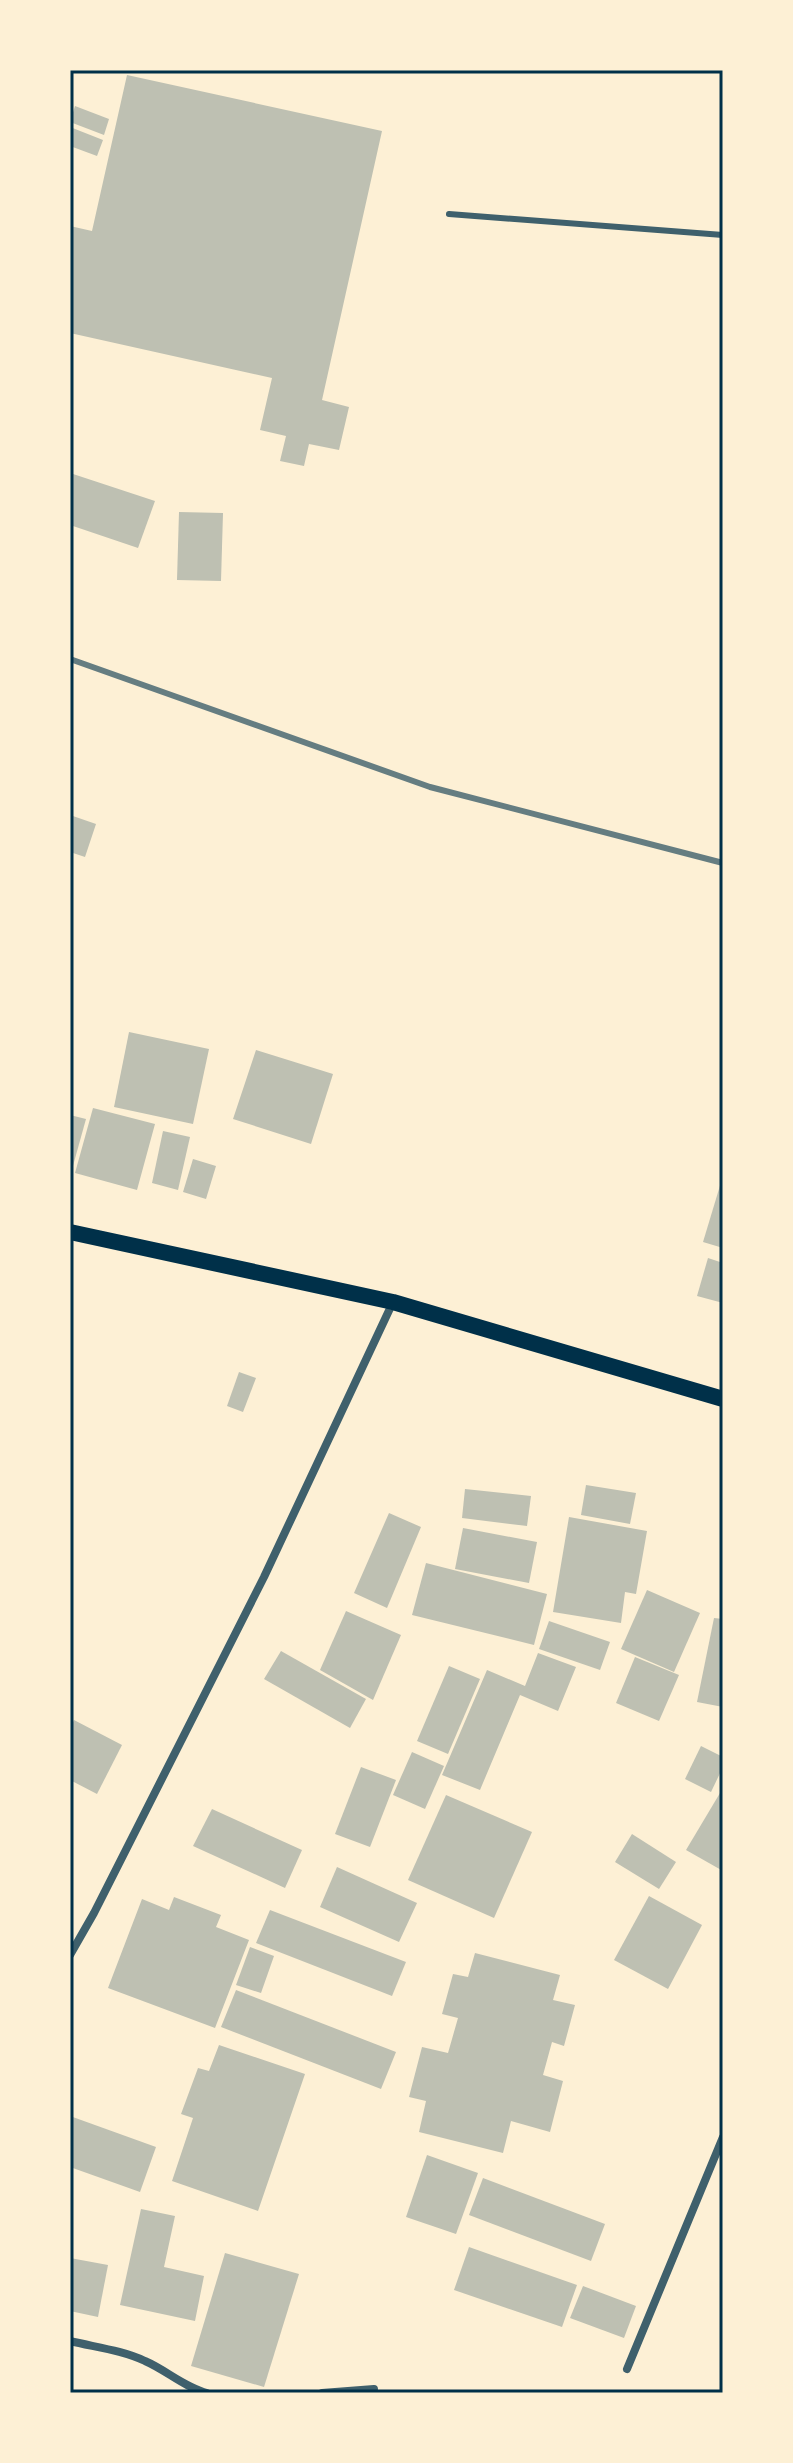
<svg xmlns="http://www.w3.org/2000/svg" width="793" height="2463" font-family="'Space Grotesk',sans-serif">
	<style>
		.building { fill: #bec0b2 }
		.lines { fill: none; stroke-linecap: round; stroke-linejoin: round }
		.service { stroke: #3f606c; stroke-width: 6 }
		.minor { stroke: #3f606c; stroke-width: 8 }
		.secondary { stroke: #003049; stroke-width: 16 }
		.rail { stroke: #657d81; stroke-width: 6 }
		.neatline { fill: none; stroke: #003049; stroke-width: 3 }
	</style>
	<rect width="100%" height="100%" fill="#fdf0d5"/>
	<g class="building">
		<polygon points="127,75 382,131 322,400 349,407 339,450 309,444 304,466 280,461 286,436 260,430 272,378 70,333 70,226 92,231"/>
		<polygon points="75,106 109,119 104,135 70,122"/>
		<polygon points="70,127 103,140 97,156 70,146"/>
		<polygon points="70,473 155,501 138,548 70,525"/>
		<polygon points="179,512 223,513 221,581 177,580"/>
		<polygon points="70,815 96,824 85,857 70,852"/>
		<polygon points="129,1032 209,1049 193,1124 114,1107"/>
		<polygon points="256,1050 333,1074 311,1144 233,1119"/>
		<polygon points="93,1108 155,1124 137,1190 75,1173"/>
		<polygon points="70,1115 86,1119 71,1173 70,1172"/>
		<polygon points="163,1131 190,1137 178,1190 152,1183"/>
		<polygon points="193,1159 216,1166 206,1199 183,1192"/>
		<polygon points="722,1179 723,1179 723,1248 703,1242"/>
		<polygon points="708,1258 723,1263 723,1303 697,1296"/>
		<polygon points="239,1372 256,1378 243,1412 227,1406"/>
		<polygon points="586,1485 636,1493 630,1524 581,1515"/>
		<polygon points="465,1489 531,1496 527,1526 462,1518"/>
		<polygon points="389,1513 421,1527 387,1608 354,1593"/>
		<polygon points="569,1517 647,1531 636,1594 625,1592 621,1623 553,1612"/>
		<polygon points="463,1528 537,1542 529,1583 455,1569"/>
		<polygon points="426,1563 547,1594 534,1645 412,1615"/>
		<polygon points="647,1590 700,1613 674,1672 621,1649"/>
		<polygon points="346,1611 401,1635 373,1700 320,1670"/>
		<polygon points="714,1618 723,1619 723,1707 697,1702"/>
		<polygon points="549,1621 610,1642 600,1670 539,1649"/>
		<polygon points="281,1651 366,1699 350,1728 264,1679"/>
		<polygon points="538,1653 576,1667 558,1711 520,1695 480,1790 442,1775 487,1670 525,1686"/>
		<polygon points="635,1657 679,1675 659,1721 616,1703"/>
		<polygon points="449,1666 480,1679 448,1754 417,1741"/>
		<polygon points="74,1720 122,1745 97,1794 70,1780 70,1729"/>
		<polygon points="701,1746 723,1757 723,1767 711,1792 685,1779"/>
		<polygon points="412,1752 444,1766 425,1809 393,1795"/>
		<polygon points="361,1767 396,1780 370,1847 335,1834"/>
		<polygon points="723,1788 723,1871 686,1850"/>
		<polygon points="446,1795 532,1832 494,1918 408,1880"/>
		<polygon points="212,1809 302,1850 285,1888 193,1846"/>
		<polygon points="632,1834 676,1862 659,1889 615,1862"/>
		<polygon points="337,1867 417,1903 399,1942 320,1907"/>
		<polygon points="649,1896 702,1925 668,1989 614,1960"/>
		<polygon points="174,1897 221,1915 216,1927 249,1940 215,2028 108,1988 142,1899 169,1910"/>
		<polygon points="270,1910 406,1962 392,1996 256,1943"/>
		<polygon points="250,1947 274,1956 261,1993 236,1985"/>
		<polygon points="475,1953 560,1975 553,2000 575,2005 564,2046 552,2042 543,2075 563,2081 550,2132 511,2121 503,2153 419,2132 426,2101 409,2097 422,2047 448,2053 458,2018 442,2014 453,1974 468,1977"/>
		<polygon points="236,1990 396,2052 381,2089 221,2027"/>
		<polygon points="219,2045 305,2074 258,2211 172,2181 193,2118 181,2114 198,2068 209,2071"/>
		<polygon points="70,2116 156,2147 140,2192 70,2167"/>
		<polygon points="427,2155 478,2173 456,2234 406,2217"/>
		<polygon points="483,2178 605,2224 591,2261 469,2215"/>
		<polygon points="141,2209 175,2216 164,2267 204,2276 195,2321 120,2305"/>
		<polygon points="469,2247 577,2285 562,2327 454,2290"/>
		<polygon points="225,2253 299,2274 264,2387 191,2366"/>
		<polygon points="70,2258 108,2265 98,2317 70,2311"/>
		<polygon points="583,2286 636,2306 624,2338 570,2318"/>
	</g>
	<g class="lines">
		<polyline class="service" points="449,214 723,235"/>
		<g class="minor">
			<polyline points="70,1955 94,1913 264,1577 393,1302"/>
			<path d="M70 2341C94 2347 122 2350 145 2361 166 2370 184 2387 207 2393"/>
			<polyline points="627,2369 723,2137"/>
			<polyline points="322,2393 374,2389"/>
		</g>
		<polyline class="secondary" points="70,1232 393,1302 723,1399"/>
		<polyline class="rail" points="70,659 430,787 723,863"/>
	</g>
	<rect width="793" height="2463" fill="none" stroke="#fdf0d5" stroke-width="144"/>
	<rect x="72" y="72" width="649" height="2319" class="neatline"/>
</svg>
